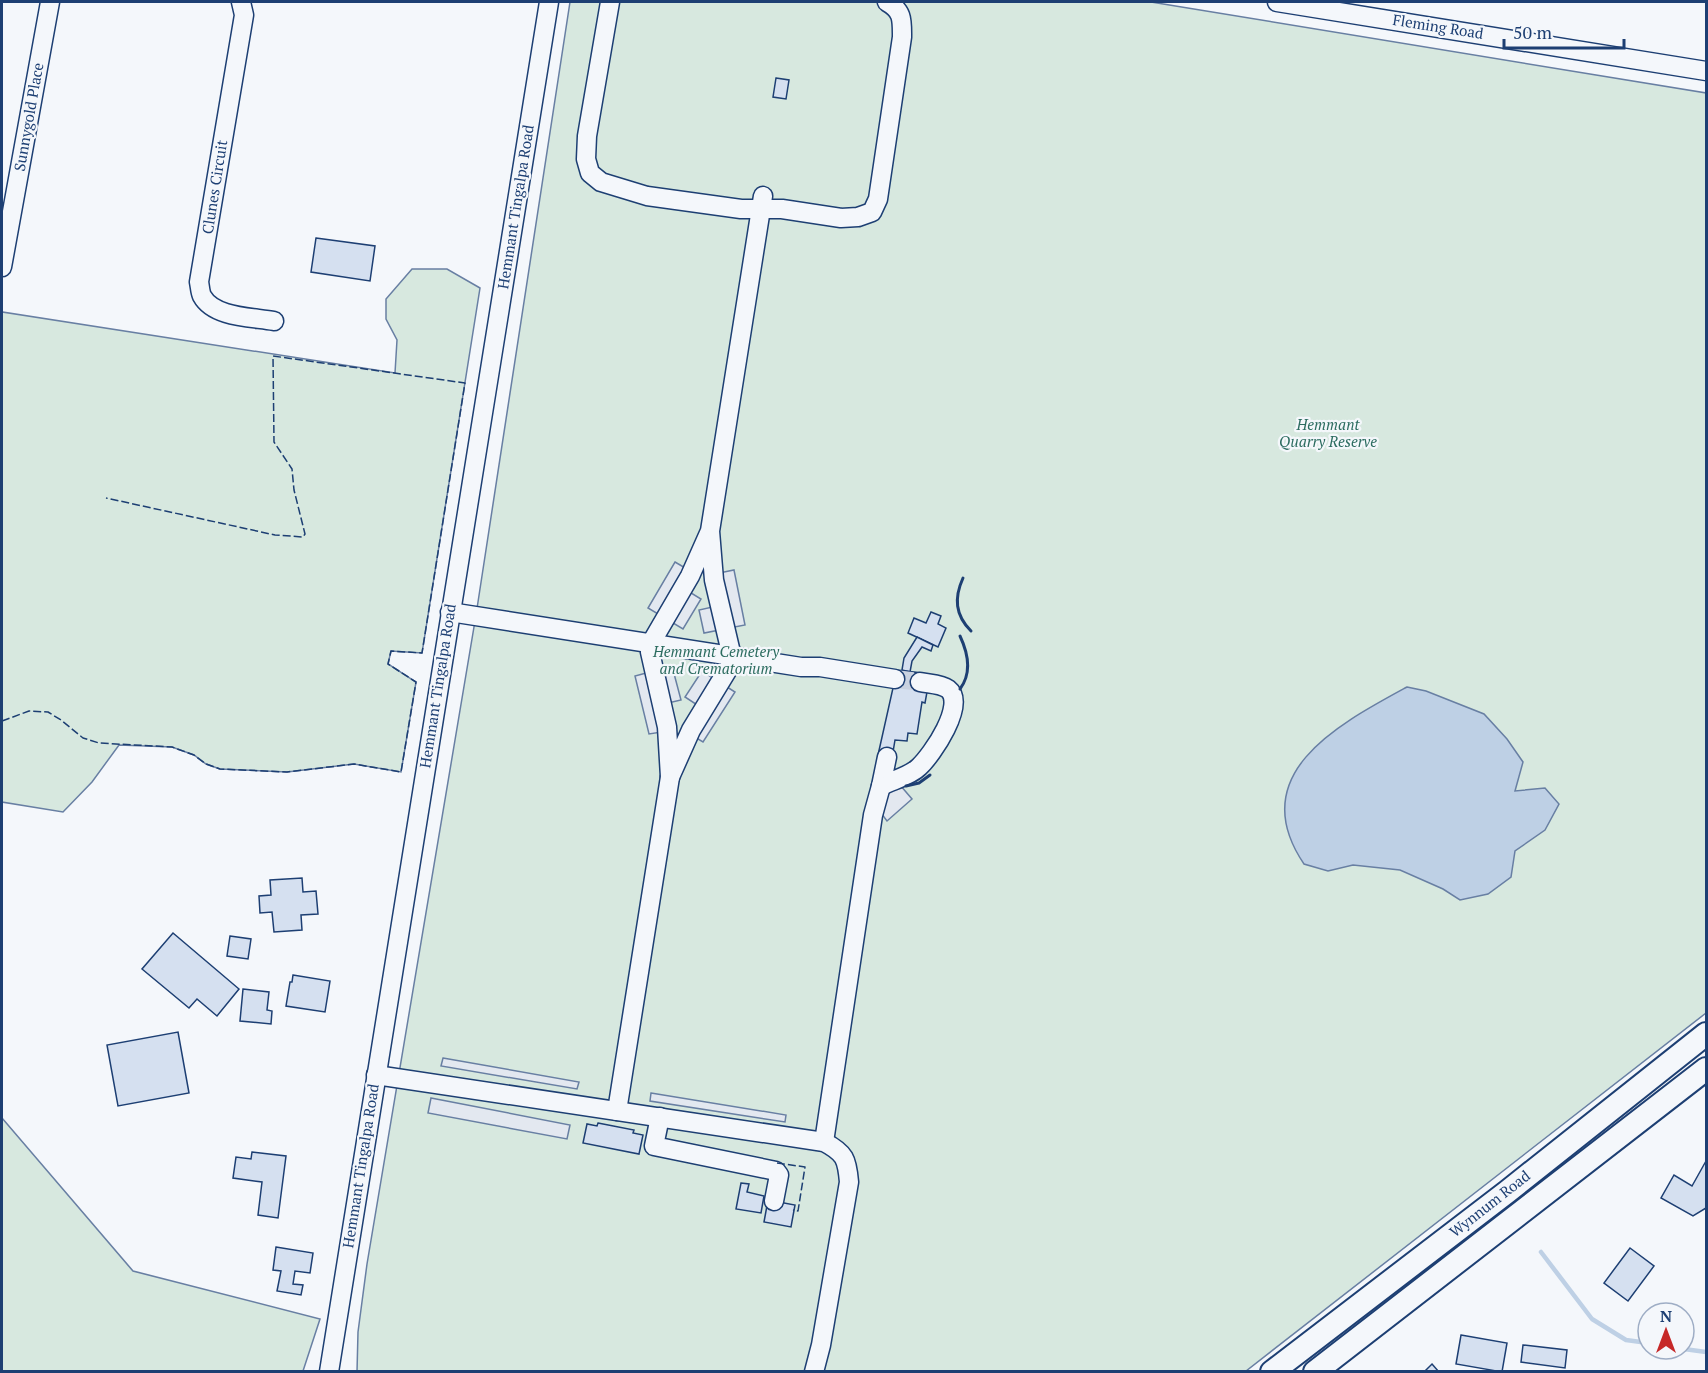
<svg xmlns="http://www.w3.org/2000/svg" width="1708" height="1373" font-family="'PT Serif',serif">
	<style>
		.green { fill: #d7e8df; stroke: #687fa3; stroke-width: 1.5 }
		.parking { fill: #e3e8f0; stroke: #687fa3; stroke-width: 1.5 }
		.water { fill: #bed0e5; stroke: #687fa3; stroke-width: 1.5 }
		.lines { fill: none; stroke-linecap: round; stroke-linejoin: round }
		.stream { stroke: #bed0e5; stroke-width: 4.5 }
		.building { fill: #d5e0f0; stroke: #1d3f73; stroke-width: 1.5 }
		.minor-tunnel { stroke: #c9d2e0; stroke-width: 18; stroke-dasharray: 18 9; stroke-linecap: butt }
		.minor-casing { stroke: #1d3f73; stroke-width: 21 }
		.major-casing { stroke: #1d3f73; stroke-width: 26 }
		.minor { stroke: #f4f7fb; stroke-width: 18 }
		.major { stroke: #f4f7fb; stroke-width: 22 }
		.fence { stroke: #1d3f73; stroke-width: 1.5; stroke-dasharray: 8 3; stroke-linecap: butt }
		.wall { stroke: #1d3f73; stroke-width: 3 }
		.labels { text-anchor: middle; stroke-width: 4.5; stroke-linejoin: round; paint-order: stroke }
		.street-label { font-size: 15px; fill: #1d3f73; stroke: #f4f7fb }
		.park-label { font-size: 15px; font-style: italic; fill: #2c6c60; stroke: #f4f7fb }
	</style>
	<rect width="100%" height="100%" fill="#f4f7fb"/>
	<g class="green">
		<polygon points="570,2 1151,2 1706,93 1706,1013 1246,1371 357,1372 358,1332 367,1264 476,615"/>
		<polygon points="412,269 447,269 480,288 422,653 391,651 388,664 416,682 401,772 354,764 287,772 220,769 206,764 194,755 172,747 119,745 92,782 63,812 2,802 2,312 395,373 397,340 386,319 386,299"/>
		<polygon points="2,1118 133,1271 320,1319 303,1371 2,1371"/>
	</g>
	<g class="parking">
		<polygon points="675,562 687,569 678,585 701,599 683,629 648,608"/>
		<polygon points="734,570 745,625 704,633 699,610 726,604 719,573"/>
		<polygon points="672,666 681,700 655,706 662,732 649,734 635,676"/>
		<polygon points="702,671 735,692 703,742 693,736 708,712 685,697"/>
		<polygon points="900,785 912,799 887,821 878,809 884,795"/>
		<polygon points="443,1058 579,1082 577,1089 441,1066"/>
		<polygon points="651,1093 786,1115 785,1122 650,1101"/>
		<polygon points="431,1098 570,1125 567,1139 428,1113"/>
	</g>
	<path class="water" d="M1407 687 1426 691 1484 714 1507 739 1523 762 1515 791 1545 788 1559 804 1545 830 1515 851 1511 877 1488 894 1460 900 1443 889 1400 870 1353 865 1328 871 1304 864C1243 774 1339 724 1407 687Z"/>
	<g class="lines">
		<g class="stream">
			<polyline points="1541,1252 1592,1319 1626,1340 1648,1343"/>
			<polyline points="1684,1349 1706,1352"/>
		</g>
	</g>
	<g class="building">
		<polygon points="776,78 789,80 786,99 773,97"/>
		<polygon points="316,238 375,246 370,281 311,272"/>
		<polygon points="931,612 941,616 938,624 946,628 938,647 908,633 914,618 926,623"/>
		<polygon points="917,637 933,645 931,651 922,647 912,661 910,672 902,670 904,658"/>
		<polygon points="897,670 922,673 927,692 925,703 922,702 917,734 908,733 907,741 895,740 892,758 878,755"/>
		<polygon points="302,878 303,892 316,891 318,914 301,915 302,930 274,932 272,912 260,913 259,896 271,895 270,880"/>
		<polygon points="173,933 239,989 217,1016 197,999 189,1008 142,969"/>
		<polygon points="230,936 251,939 248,959 227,956"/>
		<polygon points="293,975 330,981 325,1012 286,1006 290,982 292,982"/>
		<polygon points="243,989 269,992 267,1010 272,1011 271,1024 240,1021"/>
		<polygon points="178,1032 189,1093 118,1106 107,1045"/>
		<polygon points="598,1123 634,1130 633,1133 643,1135 639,1154 583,1143 587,1124 597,1126"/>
		<polygon points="252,1152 286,1156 278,1218 258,1215 262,1182 233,1178 236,1157 251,1159"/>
		<polygon points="1706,1161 1706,1208 1693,1216 1661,1198 1674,1175 1692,1186"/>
		<polygon points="741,1183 749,1184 747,1192 764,1196 761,1213 736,1209"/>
		<polygon points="768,1200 795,1205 791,1227 764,1222"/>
		<polygon points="276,1247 313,1253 310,1273 295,1271 293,1284 303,1285 301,1295 277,1291 281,1271 273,1270"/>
		<polygon points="1630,1248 1654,1266 1628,1301 1604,1283"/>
		<polygon points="1461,1335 1507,1343 1502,1372 1456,1364"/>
		<polygon points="1523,1345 1567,1350 1565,1368 1521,1362"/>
		<polygon points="1432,1364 1439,1372 1424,1372"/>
	</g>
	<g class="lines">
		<polyline class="minor-tunnel" points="895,679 920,682"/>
		<g class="minor-casing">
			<g id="minor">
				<path d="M241 2 244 15 199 282C200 286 200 292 202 296 214 318 253 317 274 321"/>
				<path d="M610 2 587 136 586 159 590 173 601 182 647 196 741 209H782L841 218 858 217 872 212 878 199 902 37C902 20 903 11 887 2"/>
				<polyline points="1277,2 1706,71"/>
				<polyline points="2,267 50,2"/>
				<polyline points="710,531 714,580 732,657 730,666 691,730 670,777 667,727 650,652 651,643 690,576 710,531 763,196"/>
				<polyline points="450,612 801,667 820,667 895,679"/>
				<path d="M887 757 881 786C893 780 910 776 919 767 932 755 967 704 948 689 941 684 929 684 920 682"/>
				<path d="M376 1075 824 1142C845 1153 847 1159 849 1182L821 1345 814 1372"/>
				<polyline points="617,1111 670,777"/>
				<polyline points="660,1117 654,1146 776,1171 779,1175 774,1201"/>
				<polyline points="824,1142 873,815 881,786"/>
				<polyline points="329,1372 549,2"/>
			</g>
		</g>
		<g class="major-casing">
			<g id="major">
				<polyline points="1272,1372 1507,1192 1706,1034"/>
				<polyline points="1315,1372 1706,1069"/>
			</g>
		</g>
		<use href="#minor" class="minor"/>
		<use href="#major" class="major"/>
		<g class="fence">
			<polyline points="2,721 29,711 48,712 61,720 83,738 99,743 172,747 194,755 206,764 220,769 287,772 354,764 401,772 416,682 388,664 391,651 422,653 465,383 273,356 274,442 292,469 294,490 305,534 303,537 275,535 106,498"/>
			<polyline points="777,1163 805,1167 798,1211 793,1210"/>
		</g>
		<g class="wall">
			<path d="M963 578C954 598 955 615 971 631"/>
			<path d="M960 689C972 673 968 653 960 636"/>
			<polyline points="906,786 919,783 930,775"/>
		</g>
	</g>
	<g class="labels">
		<g class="street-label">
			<text transform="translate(1438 27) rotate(9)" y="5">Fleming Road</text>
			<text transform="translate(29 117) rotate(-80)" y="5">Sunnygold Place</text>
			<text transform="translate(215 187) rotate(-81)" y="5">Clunes Circuit</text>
			<text transform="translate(516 207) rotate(-81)" y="5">Hemmant Tingalpa Road</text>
			<text transform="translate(438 686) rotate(-81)" y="5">Hemmant Tingalpa Road</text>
			<text transform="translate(361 1166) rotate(-81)" y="5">Hemmant Tingalpa Road</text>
			<text transform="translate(1490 1204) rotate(-38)" y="5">Wynnum Road</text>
		</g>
		<g class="park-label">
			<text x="1328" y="430">Hemmant<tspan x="1328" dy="17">Quarry Reserve</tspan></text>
			<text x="716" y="657">Hemmant Cemetery<tspan x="716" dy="17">and Crematorium</tspan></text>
		</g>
	</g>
	<rect width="1708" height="1373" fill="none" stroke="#1d3f73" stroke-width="6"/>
	<g transform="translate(1666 1331)"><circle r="28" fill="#f4f7fb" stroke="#9eadc5" stroke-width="1.5"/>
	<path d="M0-4.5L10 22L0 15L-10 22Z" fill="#c62828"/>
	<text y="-9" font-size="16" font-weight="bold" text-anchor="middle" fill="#1d3f73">N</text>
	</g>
	<path d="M1504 39v9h120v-9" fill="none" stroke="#1d3f73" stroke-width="3"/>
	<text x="1513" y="39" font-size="18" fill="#1d3f73" stroke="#f4f7fb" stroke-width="4.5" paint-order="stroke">50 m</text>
</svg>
